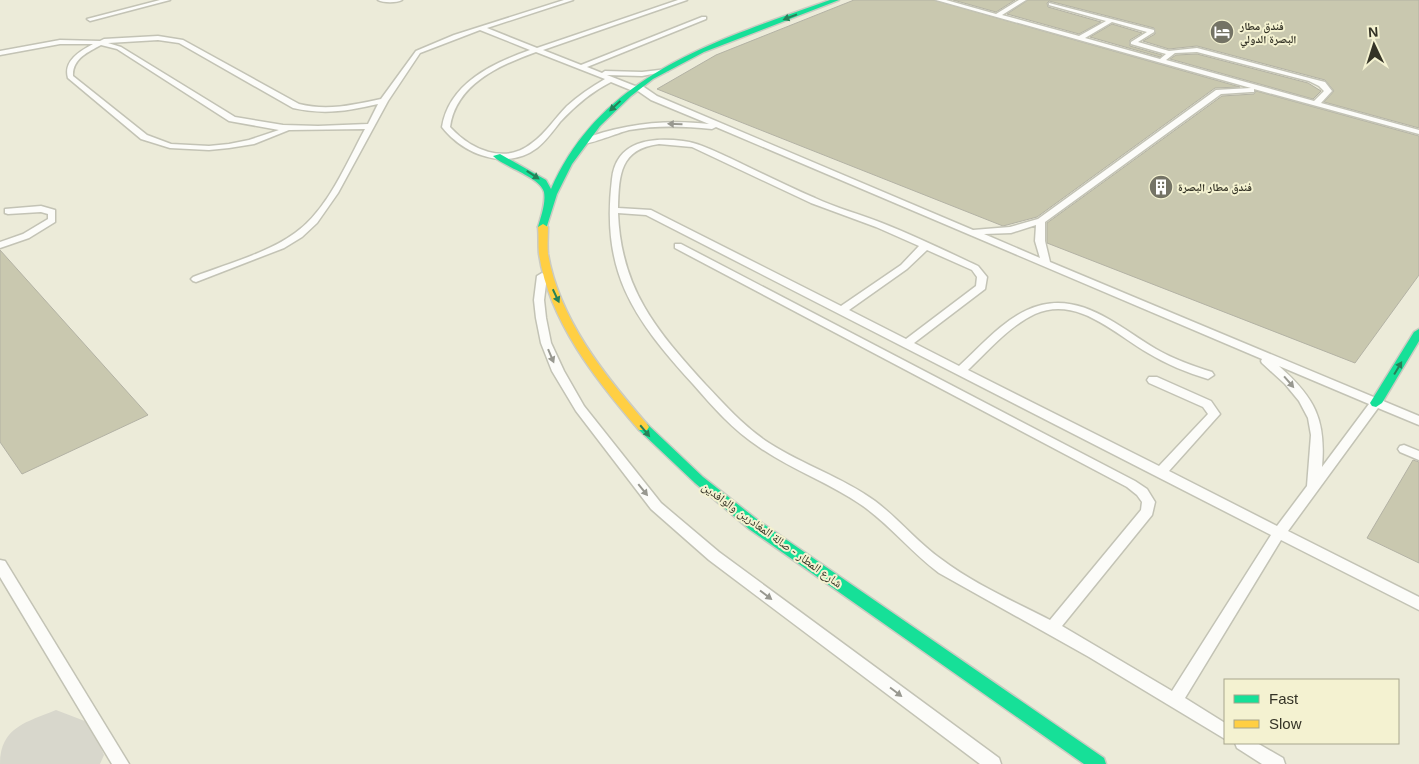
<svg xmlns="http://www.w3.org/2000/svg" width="1419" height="764" font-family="Helvetica,'Noto Naskh Arabic',sans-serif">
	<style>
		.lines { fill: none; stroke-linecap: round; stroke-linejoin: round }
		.taxiway { fill: #d8d7cc; fill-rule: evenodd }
		.building { fill: #c9c8af; stroke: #b3b2a4 }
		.lane-casing { stroke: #c3c3b5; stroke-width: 3 }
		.fast-casing { stroke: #cbcbc2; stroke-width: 3 }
		.slow-casing { stroke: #cbcbc2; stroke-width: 3 }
		.lane { fill: #fcfcf9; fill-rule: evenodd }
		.fast { fill: #16e098; fill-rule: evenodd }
		.slow { fill: #ffcf43; fill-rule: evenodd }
		.oneway { fill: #268159 }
		.oneway2 { fill: #989890 }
		.labels { text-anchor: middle; stroke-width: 4; stroke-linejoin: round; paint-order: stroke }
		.far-poi-label { font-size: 11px; font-weight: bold; fill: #343326; stroke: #f4f2d1; text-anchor: start }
		.street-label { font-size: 12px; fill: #343326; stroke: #f4f2d1 }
	</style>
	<rect width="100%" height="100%" fill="#ecebd9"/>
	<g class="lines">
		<path class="taxiway" d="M56 710 90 723 104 755 100 764H0C0 727 27 722 56 710Z"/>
	</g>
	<g class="building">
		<polygon points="854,0 934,0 1240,87 1215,88 1037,217 1003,226 657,89 716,55"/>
		<polygon points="953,0 1015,0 996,12"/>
		<polygon points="1028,0 1419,0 1419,128 1324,102 1334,91 1325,80 1197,46 1169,49 1143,41 1155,34 1154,28 1049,1 1047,3 1048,7 1101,22 1079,34 1007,14"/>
		<polygon points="1112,24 1142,33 1130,40 1130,46 1162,55 1160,57 1090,37"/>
		<polygon points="1197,54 1308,83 1321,91 1313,99 1170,59 1176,55"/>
		<polygon points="1256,91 1419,136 1419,275 1355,363 1047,243 1047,223 1222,96 1254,94"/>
		<polygon points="0,250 148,415 22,474 0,442"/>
		<polygon points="1413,460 1419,462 1419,563 1367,538"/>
	</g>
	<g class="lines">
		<g class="lane-casing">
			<g id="lane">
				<polygon points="160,0 170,0 90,21 87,19"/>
				<path d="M378 0H402C397 3 383 3 378 0Z"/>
				<path d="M564 0H573L487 28 537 48 678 0H687L543 50 581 65 702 17H706V19L587 67 602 73 605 71 642 72 668 69V71L642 76 607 75 635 86 641 85 657 96 973 230 1010 227 1038 219 1216 90 1251 88 936 0H946L996 14 1019 0H1026L1002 15 1079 36 1106 21 1049 5V3L1154 30V32L1138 42 1169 51 1197 48 1313 79 1325 82 1332 91 1321 103 1419 130V134L1254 89V92H1251L1221 94 1045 222V241L1050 262 1419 416V425L1378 408 1288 531 1419 597V610L1281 540 1185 698 1225 723V739L1089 657 939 573C912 553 891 526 863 506 830 483 792 470 759 447 733 430 713 407 693 384 632 317 601 272 612 179 616 141 651 137 683 141 700 143 716 152 732 159 759 172 787 186 815 198 836 208 860 214 882 223 915 236 946 251 978 266L987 277 985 289 914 343 959 366C980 347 1001 322 1027 310 1076 287 1116 325 1156 349 1173 359 1193 366 1212 372L1214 375 1208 379C1188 373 1166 364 1148 353 1115 334 1077 295 1035 314 1009 326 988 351 968 370L1159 466 1208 414 1203 407 1149 383 1147 380 1149 377H1157L1211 401 1220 414 1169 471 1277 526 1307 486 1311 435 1308 418 1299 401 1285 384 1262 363 1261 361 1262 359 716 127 712 129C684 126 657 125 629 130 617 133 590 145 580 144V140C622 124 664 119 709 124L651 100 638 91H633L611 82C591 92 575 106 560 122 553 131 546 141 537 148 506 171 464 155 442 127 449 83 493 63 530 50L480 30 420 53 388 101 338 193 317 223 302 237 284 248 196 282 193 281 191 279 193 277C224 265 268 253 295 233 327 211 347 162 365 129L289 130 254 144 229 148 209 150 170 148 141 139 68 78C63 61 80 51 93 44H60L0 55V51L60 40 100 41 104 39 158 36 183 40 299 104C327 111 354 105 381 99L416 51 454 35ZM1112 22 1147 32 1131 42V44L1166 54 1160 59 1085 38ZM158 40 179 43 293 108C324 115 348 111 378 104L368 124 318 126 283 125 235 117 121 47 108 43ZM101 45 117 49 229 121 279 130 249 140 229 144 209 146 171 144 147 135 73 76C72 59 88 52 101 45ZM536 52 605 79C591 87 578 96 567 106 555 118 546 133 532 143 505 165 471 150 450 127 456 84 500 65 536 52ZM1197 52 1309 81 1319 86 1324 91 1314 101 1166 60 1175 53ZM659 144 692 147 811 203 876 227 919 246 901 265 841 306 651 210 618 208C619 174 620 149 659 144ZM618 213 646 215 1271 535 1172 691 1062 626 1152 515 1155 502 1147 489 1135 481 681 244H675V248L1127 487 1137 495 1142 502 1141 510 1050 620C1013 601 974 584 941 559 917 542 899 519 875 501 842 477 803 465 769 443 744 427 725 405 705 384 656 330 621 289 618 213ZM1036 225 1035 241 1040 258 984 234 1011 233ZM927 250 972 270 977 277 976 286 906 339 849 310 907 269ZM1279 366 1369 404 1322 467C1326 419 1315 398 1279 366Z"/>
				<polygon points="41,206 55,210 55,222 29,238 0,248 0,242 23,234 48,219 48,214 41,212 8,214 5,213 5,209"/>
				<polygon points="542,273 547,276 544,300 546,318 551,343 564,371 584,406 661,503 719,552 999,758 1001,764 980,764 709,560 651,509 576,411 552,371 541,343 536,318 534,300 537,276"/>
				<polygon points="1404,445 1419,451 1419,460 1400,452 1398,449 1400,446"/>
				<polygon points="0,560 5,561 129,764 112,764 0,577"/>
				<polygon points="1235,743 1257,743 1283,758 1285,764 1262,764 1237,748"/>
			</g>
		</g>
		<g class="fast-casing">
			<g id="fast">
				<path d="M830 0H839L704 52 653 79 631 96 600 126 572 164 557 194 546 229H540L538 227C541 216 546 203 544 192 540 177 504 167 493 156L500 154 546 180 551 189C602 72 721 39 830 0Z"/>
				<polygon points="1419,329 1419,341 1382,403 1376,407 1372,406 1370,403 1414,332"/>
				<polygon points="643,423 647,424 703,477 759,521 1104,758 1106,764 1084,764 749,529 695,483 639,430 637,427 639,424"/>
			</g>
		</g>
		<g class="slow-casing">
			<path id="slow" d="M543 224 548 227C548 236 547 245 548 254 559 319 605 376 647 424L649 427 647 430H639C596 380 549 321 539 254 538 245 539 236 538 227Z"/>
		</g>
		<use href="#lane" class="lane"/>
		<use href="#fast" class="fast"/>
		<use href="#slow" class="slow"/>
	</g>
	<defs><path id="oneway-solid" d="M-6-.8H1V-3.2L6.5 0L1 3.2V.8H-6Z" transform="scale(1.25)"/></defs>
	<g class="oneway">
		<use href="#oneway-solid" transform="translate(790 17) rotate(159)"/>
		<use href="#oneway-solid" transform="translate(615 106) rotate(137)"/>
		<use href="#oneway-solid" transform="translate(533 175) rotate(33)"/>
		<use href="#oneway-solid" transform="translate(556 296) rotate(65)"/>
		<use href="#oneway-solid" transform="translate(1398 368) rotate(-59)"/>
		<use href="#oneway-solid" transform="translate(645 431) rotate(50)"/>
	</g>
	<g class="oneway2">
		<use href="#oneway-solid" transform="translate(675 124) rotate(-179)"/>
		<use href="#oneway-solid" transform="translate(551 356) rotate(67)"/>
		<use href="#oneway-solid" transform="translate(1289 382) rotate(49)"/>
		<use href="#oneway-solid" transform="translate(643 490) rotate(51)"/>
		<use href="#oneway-solid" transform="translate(766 595) rotate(37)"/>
		<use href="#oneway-solid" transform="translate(896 692) rotate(37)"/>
	</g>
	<defs>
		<g id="hotel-disc" transform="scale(1.25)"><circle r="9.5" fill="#747365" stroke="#f4f2d1"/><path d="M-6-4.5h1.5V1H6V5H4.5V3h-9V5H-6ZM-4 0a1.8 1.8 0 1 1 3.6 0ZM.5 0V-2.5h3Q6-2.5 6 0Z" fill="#fff"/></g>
		<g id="building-disc" transform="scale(1.25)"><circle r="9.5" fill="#747365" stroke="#f4f2d1"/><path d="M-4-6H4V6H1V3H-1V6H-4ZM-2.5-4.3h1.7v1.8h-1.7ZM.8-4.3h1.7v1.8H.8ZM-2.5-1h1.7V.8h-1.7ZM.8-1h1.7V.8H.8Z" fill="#fff"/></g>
	</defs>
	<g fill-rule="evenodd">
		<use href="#hotel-disc" x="1222" y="32"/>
		<use href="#building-disc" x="1161" y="187"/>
	</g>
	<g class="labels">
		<g class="far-poi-label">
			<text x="1240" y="30">فندق مطار<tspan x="1240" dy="13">البصرة الدولي</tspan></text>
			<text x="1178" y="191">فندق مطار البصرة</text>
		</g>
		<g class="street-label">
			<text transform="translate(772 535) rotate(36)" y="4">شارع المطار - صالة المغادرين والوافدين</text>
		</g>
	</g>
	<rect x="1224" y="679" width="175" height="65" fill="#f4f2d1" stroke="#a7a68d"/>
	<rect x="1234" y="695" width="25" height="8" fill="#16e098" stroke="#a7a68d"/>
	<text x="1269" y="704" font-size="15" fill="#343326">Fast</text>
	<rect x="1234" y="720" width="25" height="8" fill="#ffcf43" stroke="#a7a68d"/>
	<text x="1269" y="729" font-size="15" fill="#343326">Slow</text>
	<g transform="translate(1374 45) rotate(356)" stroke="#f4f2d1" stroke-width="4" paint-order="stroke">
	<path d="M0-4L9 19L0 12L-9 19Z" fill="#343326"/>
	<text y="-8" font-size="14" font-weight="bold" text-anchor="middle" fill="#343326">N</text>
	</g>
</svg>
